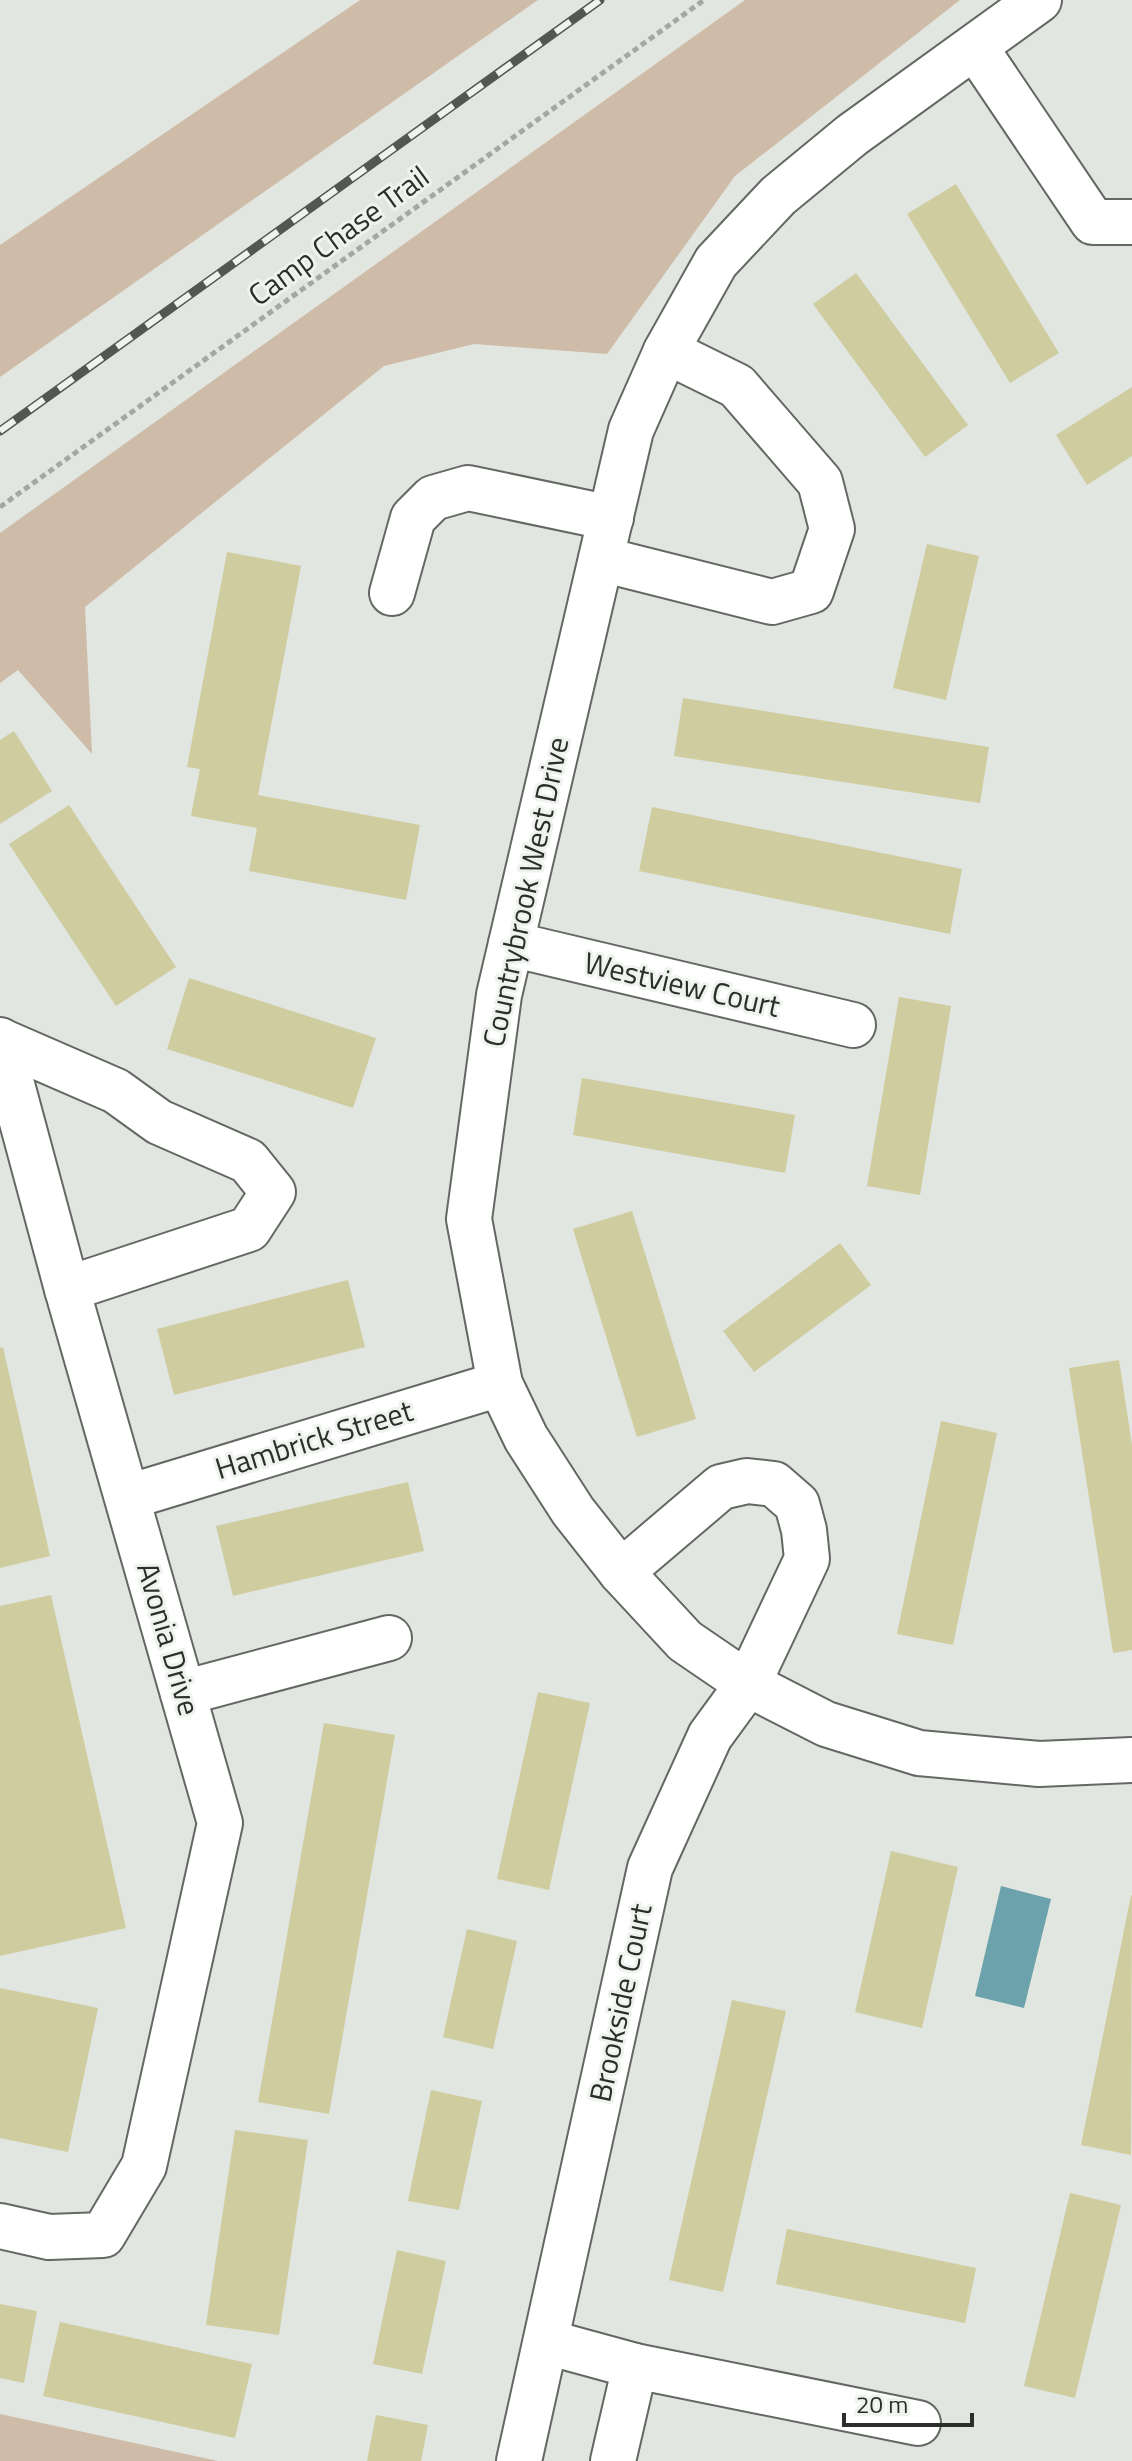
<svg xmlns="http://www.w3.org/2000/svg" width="1132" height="2461" font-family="'Titillium Web',sans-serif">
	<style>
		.green { fill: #cfbca8 }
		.water { fill: #6ca2ab }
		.building { fill: #cfcca0 }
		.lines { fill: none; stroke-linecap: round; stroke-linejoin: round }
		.minor-casing { stroke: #646863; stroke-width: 48 }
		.path { stroke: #a4a8a3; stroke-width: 5; stroke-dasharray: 6 4; stroke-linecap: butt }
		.minor { stroke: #fff; stroke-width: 44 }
		.rail-casing { stroke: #535653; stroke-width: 9 }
		.rail { stroke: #eef3ed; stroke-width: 6; stroke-dasharray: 18; stroke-linecap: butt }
		.labels { text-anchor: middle; stroke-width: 6; stroke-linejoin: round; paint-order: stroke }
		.street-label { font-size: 30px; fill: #2c2e2c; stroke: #eef3ed }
	</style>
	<rect width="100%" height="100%" fill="#e1e6e0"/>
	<g class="green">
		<polygon points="360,0 538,0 0,377 0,245"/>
		<polygon points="745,0 960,0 735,176 607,354 474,344 384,366 85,607 92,754 18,670 0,683 0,533"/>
		<polygon points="0,2414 218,2461 0,2461"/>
	</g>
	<polygon class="water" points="1001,1886 1051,1899 1024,2008 975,1996"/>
	<g class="building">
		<polygon points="956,184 1059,353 1010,383 907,214"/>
		<polygon points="856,273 968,425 925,457 813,304"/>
		<polygon points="1132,387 1132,456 1087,485 1056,435"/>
		<polygon points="927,544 979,556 946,700 893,688"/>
		<polygon points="227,552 301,566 258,795 420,825 406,900 249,871 257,828 191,816 200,769 187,767"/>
		<polygon points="683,698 989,747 980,803 674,756"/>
		<polygon points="14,731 52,791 0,824 0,740"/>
		<polygon points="69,805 176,967 116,1006 9,844"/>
		<polygon points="652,807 962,869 950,934 639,871"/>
		<polygon points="189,978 376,1038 353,1108 167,1049"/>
		<polygon points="899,997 951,1006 920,1195 867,1186"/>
		<polygon points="582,1078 795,1115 785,1173 573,1135"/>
		<polygon points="632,1211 696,1419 637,1437 573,1229"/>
		<polygon points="840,1243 871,1285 754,1372 723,1331"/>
		<polygon points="348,1280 365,1347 174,1395 157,1329"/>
		<polygon points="3,1347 50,1556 0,1568 0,1348"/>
		<polygon points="1119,1360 1132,1445 1132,1650 1113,1653 1069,1368"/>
		<polygon points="941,1421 997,1433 953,1645 897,1634"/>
		<polygon points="408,1482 424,1551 233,1596 216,1526"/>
		<polygon points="51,1595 126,1928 0,1956 0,1606"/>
		<polygon points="538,1692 590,1703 549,1890 497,1879"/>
		<polygon points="324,1723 395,1735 329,2114 258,2102"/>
		<polygon points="891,1851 958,1867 922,2028 855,2012"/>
		<polygon points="1131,1895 1132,1896 1131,2155 1081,2145"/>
		<polygon points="467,1929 517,1941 493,2049 443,2037"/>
		<polygon points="0,1988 98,2008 68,2152 0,2138"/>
		<polygon points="732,2000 786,2011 723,2292 669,2280"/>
		<polygon points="431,2090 482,2101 459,2210 408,2201"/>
		<polygon points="235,2130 308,2140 279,2335 206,2325"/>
		<polygon points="1070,2193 1121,2205 1075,2398 1024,2386"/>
		<polygon points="787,2229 976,2268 965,2323 776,2284"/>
		<polygon points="397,2250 446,2261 422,2374 373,2364"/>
		<polygon points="0,2304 37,2311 24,2383 0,2378"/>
		<polygon points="60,2322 252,2364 235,2438 43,2396"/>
		<polygon points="376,2415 428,2425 421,2461 367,2461"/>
	</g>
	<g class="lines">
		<g class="minor-casing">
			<g id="minor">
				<polyline points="1039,0 852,135 778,196 716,262 666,351 631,430 499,995 469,1219 500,1384 526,1438 573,1511 621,1572 685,1641 748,1684 826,1724 919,1753 1039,1764 1132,1760"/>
				<polyline points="975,47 1093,222 1132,222"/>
				<polyline points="601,559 772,602 811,591 832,529 820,482 737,386 666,351"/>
				<polyline points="392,593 413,518 433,498 468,488 611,518"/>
				<polyline points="511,944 853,1025"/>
				<polyline points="0,1040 67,1289 220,1823 144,2166 103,2235 49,2237 0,2226"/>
				<polyline points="1,1041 116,1091 159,1122 248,1161 273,1192 249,1229 67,1289"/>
				<polyline points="128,1497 500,1384"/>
				<polyline points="183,1693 389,1638"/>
				<polyline points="547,2342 635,2366 918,2423"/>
				<polyline points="519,2461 650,1868 710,1736 748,1684 807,1559 804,1530 797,1504 774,1484 747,1481 721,1487 621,1572"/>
				<polyline points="613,2461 635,2366"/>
			</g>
		</g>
		<polyline class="path" points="0,507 704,0"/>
		<use href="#minor" class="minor"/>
		<g class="rail-casing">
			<polyline id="rail" points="0,431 600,0"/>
		</g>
		<use href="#rail" class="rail"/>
	</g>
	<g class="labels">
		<g class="street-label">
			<text transform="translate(339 236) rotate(-36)" y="10">Camp Chase Trail</text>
			<text transform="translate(526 892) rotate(-78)" y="10">Countrybrook West Drive</text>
			<text transform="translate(682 985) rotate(13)" y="10">Westview Court</text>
			<text transform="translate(314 1440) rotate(-17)" y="10">Hambrick Street</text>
			<text transform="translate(168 1639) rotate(74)" y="10">Avonia Drive</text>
			<text transform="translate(621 2003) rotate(-78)" y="10">Brookside Court</text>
		</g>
	</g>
	<path d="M844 2413v12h128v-12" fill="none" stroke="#2c2e2c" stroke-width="4"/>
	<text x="856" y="2413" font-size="24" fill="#2c2e2c" stroke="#eef3ed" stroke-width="6" paint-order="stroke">20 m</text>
</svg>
